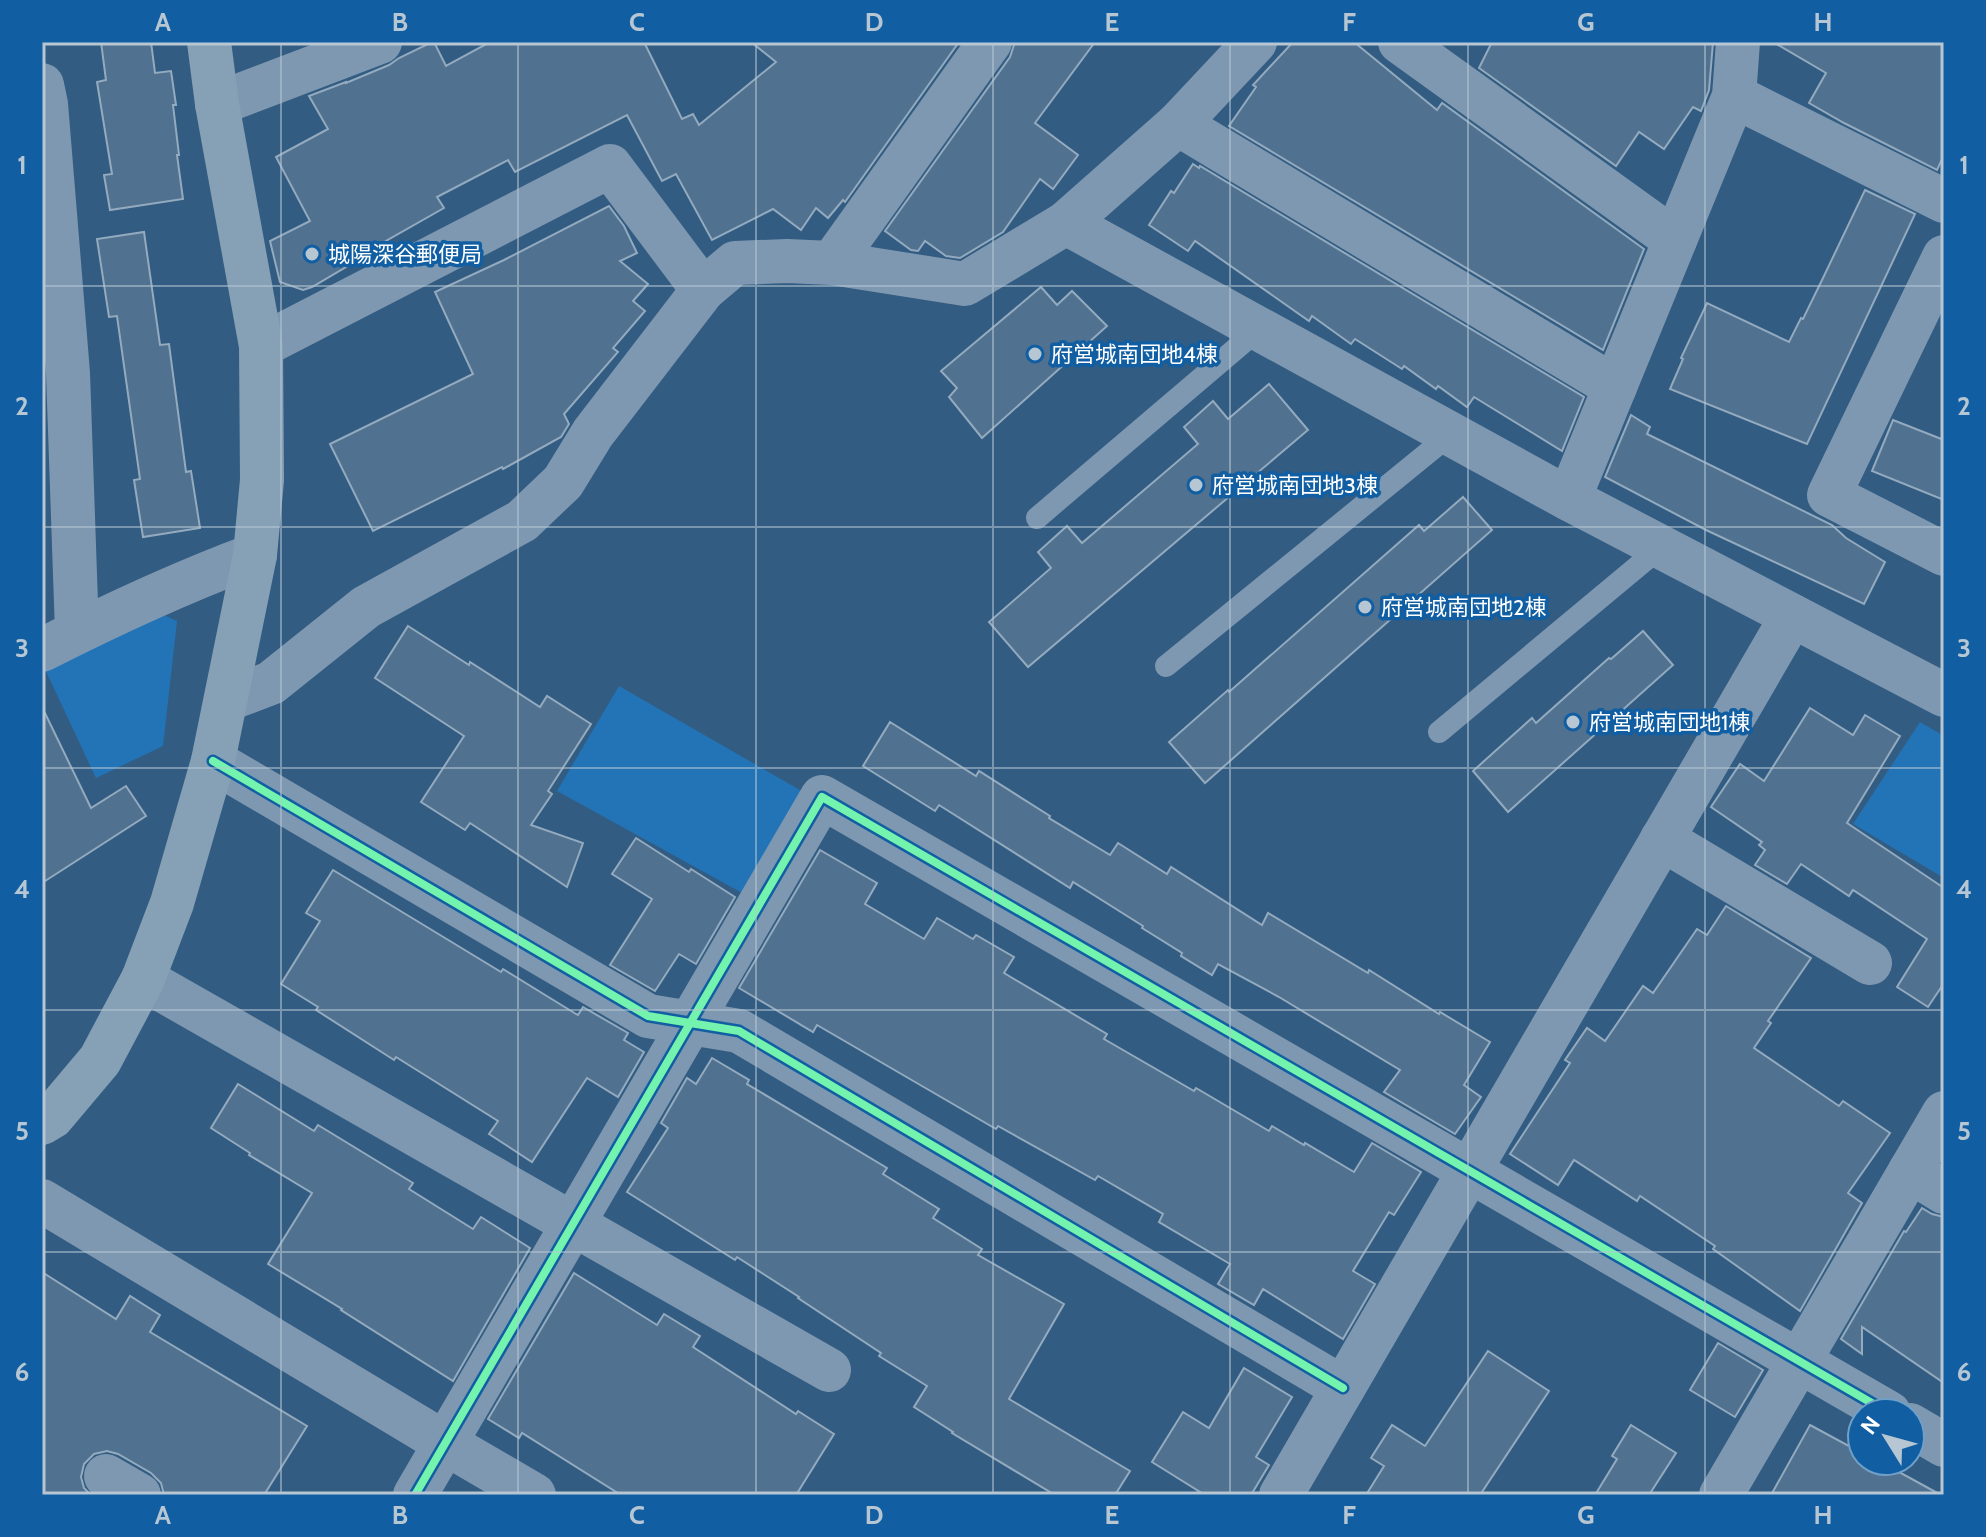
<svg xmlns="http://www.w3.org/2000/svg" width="1986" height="1537" font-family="Cabin,'Noto Sans JP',sans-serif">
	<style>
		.green { fill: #2374b7 }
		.building { fill: #50718f; stroke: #93aabf; stroke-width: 2 }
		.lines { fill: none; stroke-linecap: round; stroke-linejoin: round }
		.lane { stroke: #7e98b1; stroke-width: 22 }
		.street { stroke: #7e98b1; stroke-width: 44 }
		.secondary { stroke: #86a0b6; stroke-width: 44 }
		.cycleway-casing { stroke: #115fa2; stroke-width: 13 }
		.cycleway { stroke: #73f3ae; stroke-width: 8 }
		.grid { fill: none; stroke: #b7c6d3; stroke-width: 2; stroke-opacity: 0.55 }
		.poi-dot { fill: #b7c6d3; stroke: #115fa2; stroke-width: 3 }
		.labels { text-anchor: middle; stroke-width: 7; stroke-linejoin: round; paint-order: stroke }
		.poi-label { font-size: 22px; fill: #fff; stroke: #115fa2; text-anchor: start }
		.neatline { fill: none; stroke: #b7c6d3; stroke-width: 3 }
		.grid-label { font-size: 26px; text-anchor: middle; font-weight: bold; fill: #b7c6d3 }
	</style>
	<rect width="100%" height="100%" fill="#325c81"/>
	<g class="green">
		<polygon points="155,611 177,621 163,746 96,778 43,665"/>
		<polygon points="619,686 807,794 744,894 557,791"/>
		<polygon points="1920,722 1944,736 1944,878 1853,824"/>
	</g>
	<g class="building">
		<polygon points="101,42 151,42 155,73 171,71 176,105 173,105 179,155 177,155 183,199 110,210 104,175 112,174 97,82 106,80"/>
		<polygon points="432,42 434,42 446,66 490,42 644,42 682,119 693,114 699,125 776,62 751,42 959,42 845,202 843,200 828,218 816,208 801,230 773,209 712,240 676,174 662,181 627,115 515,172 508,160 437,197 444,208 386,241 387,243 312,287 303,290 280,282 270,241 310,221 276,157 328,129 309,96 346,82 346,83 389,65 399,58"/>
		<polygon points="1015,42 1095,42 1035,123 1078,155 1053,189 1040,179 1003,232 960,258 946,256 925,241 918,251 911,250 885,231 1010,57"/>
		<polygon points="1293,42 1354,42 1437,110 1442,103 1644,249 1603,350 1229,126 1256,87 1253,85"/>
		<polygon points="1492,42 1713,42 1709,90 1701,111 1693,107 1664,149 1639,132 1616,166 1479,68"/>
		<polygon points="1773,42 1944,42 1944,155 1937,170 1844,123 1809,103 1826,73"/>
		<polygon points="1193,164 1199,168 1200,166 1584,397 1562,451 1474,397 1467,407 1438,386 1436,389 1404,366 1402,369 1355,339 1351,344 1312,316 1309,321 1195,241 1188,251 1149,225 1171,191 1174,193"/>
		<polygon points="1865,190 1915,214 1807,444 1670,389 1683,359 1681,358 1707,303 1789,342 1801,318 1803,319 1823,278"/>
		<polygon points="609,206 624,226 637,253 620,261 648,284 633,301 645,311 613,348 618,352 564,414 569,424 561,437 503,469 502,467 373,531 330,444 473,374 435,292 504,260"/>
		<polygon points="144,232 160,345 169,344 186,472 191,471 200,528 143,537 134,480 140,479 117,316 109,317 97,239"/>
		<polygon points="1041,287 1057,305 1072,291 1107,326 982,438 949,397 957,388 941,371"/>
		<polygon points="1269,384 1308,430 1028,667 989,622 1051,568 1038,552 1067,526 1082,543 1198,444 1184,427 1213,401 1228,419"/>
		<polygon points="1631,415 1650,427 1647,434 1832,525 1846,538 1885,562 1864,604 1706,530 1605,477"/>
		<polygon points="1893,420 1944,440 1944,500 1872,471"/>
		<polygon points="1463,497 1492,530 1205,783 1169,742 1228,690 1229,692 1419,525 1424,531"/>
		<polygon points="408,626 469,665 470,662 540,707 547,696 591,724 548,791 552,794 531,825 583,843 567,887 470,823 465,830 421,802 464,736 375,678"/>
		<polygon points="1643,631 1673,665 1508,812 1473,771 1532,718 1536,723 1609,658 1611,659"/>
		<polygon points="42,707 91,808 126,786 146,816 42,883"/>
		<polygon points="1810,708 1853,735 1865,715 1900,736 1847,823 1944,888 1944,983 1928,1007 1897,987 1927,939 1853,890 1849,896 1801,864 1787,884 1755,865 1765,850 1759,845 1762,842 1711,807 1740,764 1764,781"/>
		<polygon points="890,722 976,776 979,771 1050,816 1049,818 1110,855 1118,843 1167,874 1171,867 1262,925 1268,913 1368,973 1369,970 1439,1014 1440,1012 1490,1042 1464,1085 1481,1097 1455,1134 1384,1092 1400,1070 1279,997 1218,964 1212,975 1181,956 1182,953 1142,928 1143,926 1073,882 1070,888 939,805 935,811 863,766"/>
		<polygon points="636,838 689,872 691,869 735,897 696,964 679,954 655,991 610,965 652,899 612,874"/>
		<polygon points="820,850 877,883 865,904 924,939 937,918 973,939 976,935 1014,957 1004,973 1107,1034 1104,1039 1194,1091 1196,1088 1269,1131 1272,1126 1304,1145 1305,1143 1354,1172 1372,1143 1421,1172 1394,1215 1389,1212 1353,1271 1375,1284 1343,1339 1263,1289 1254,1305 1218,1284 1230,1264 1159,1222 1163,1214 1098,1176 1095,1180 998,1126 996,1129 817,1025 813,1032 739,988"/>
		<polygon points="333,870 501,972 503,969 576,1014 578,1015 583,1007 628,1033 624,1040 644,1052 618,1097 587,1078 532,1162 489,1134 498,1121 396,1057 394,1060 316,1010 318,1007 281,984 320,921 306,913"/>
		<polygon points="1726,906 1811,958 1768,1021 1771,1023 1754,1048 1839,1106 1843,1101 1890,1133 1848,1193 1862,1203 1800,1311 1713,1249 1715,1246 1640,1196 1637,1201 1574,1160 1558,1185 1510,1154 1570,1063 1565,1060 1587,1028 1605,1041 1643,986 1653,993 1697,929 1707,935"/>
		<polygon points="712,1058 749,1080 747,1084 887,1168 883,1174 939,1209 933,1218 982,1249 978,1255 1064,1304 1009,1399 1130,1471 1115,1495 1055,1495 952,1433 953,1432 914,1407 927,1386 879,1356 881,1353 798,1298 799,1297 737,1257 735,1260 627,1192 668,1128 661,1123 687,1078 696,1084"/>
		<polygon points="238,1084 314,1131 318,1125 413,1183 409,1189 473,1229 481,1217 530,1248 453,1381 341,1310 342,1309 268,1264 312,1193 249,1155 250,1153 211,1128"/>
		<polygon points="1922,1208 1932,1214 1944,1217 1944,1383 1862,1327 1862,1354 1841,1339 1904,1231 1906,1232"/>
		<polygon points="42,1272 116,1319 130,1296 160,1315 150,1332 307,1426 264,1495 164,1495 161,1483 151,1473 118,1454 107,1451 94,1454 84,1464 81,1477 84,1488 91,1495 42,1495"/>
		<polygon points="574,1273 657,1325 664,1314 700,1336 693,1347 796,1414 798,1411 834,1434 796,1495 621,1495 522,1433 519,1438 488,1419"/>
		<polygon points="1718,1343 1763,1370 1735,1417 1690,1390"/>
		<polygon points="1488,1351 1549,1391 1480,1495 1366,1495 1384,1466 1371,1458 1392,1425 1425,1446"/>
		<polygon points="1244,1368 1292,1397 1256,1457 1269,1465 1251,1495 1205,1495 1152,1462 1183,1412 1209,1428"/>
		<polygon points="1631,1425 1676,1453 1649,1495 1595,1495 1617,1459 1612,1456"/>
		<polygon points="1810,1425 1862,1453 1862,1461 1879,1461 1941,1495 1771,1495"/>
	</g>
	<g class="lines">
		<g class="lane">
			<polyline points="1037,518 1259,329"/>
			<polyline points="1166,666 1451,434"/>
			<polyline points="1439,732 1661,547"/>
		</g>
		<g class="street">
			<polyline points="1400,42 1675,240"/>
			<polyline points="42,85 46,104 68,373 77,632"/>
			<polyline points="1734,96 1944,201"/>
			<polyline points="217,104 380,42"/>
			<polyline points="1178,124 1615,387"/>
			<polyline points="1066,223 1569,499 1944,695"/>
			<polyline points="1944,257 1829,495 1944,554"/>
			<polyline points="832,263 990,42"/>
			<polyline points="261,346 610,166 703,290"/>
			<polyline points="1569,499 1734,96 1738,42"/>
			<path d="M42 650C111 615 182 582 255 555"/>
			<polyline points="226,700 271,683 366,607 522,521 563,482 593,433 703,290 735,263 787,261 832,263 965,284 1066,223 1178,124 1255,42"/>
			<polyline points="213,761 648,1016 739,1031 1343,1388"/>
			<polyline points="1662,839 1870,963"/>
			<polyline points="143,979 829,1370"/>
			<polyline points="1910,1171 1944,1192"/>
			<polyline points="42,1201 445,1443 534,1495"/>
			<polyline points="1910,1425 1944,1445"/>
			<polyline points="106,1476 139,1495"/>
			<polyline points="415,1495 822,797 1889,1413"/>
			<polyline points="1281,1495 1792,616"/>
			<polyline points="1721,1495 1944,1113"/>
		</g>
		<polyline class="secondary" points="42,1123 52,1117 100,1060 143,979 172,903 213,761 255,555 262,480 261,346 217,104 209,42"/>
		<g class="cycleway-casing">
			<g id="cycleway">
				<polyline points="213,761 648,1016 739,1031 1343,1388"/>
				<polyline points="415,1495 822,797 1889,1413"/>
			</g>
		</g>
		<use href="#cycleway" class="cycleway"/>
	</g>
	<path class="grid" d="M281 42V1495M518 42V1495M756 42V1495M993 42V1495M1230 42V1495M1468 42V1495M1705 42V1495M42 286H1944M42 527H1944M42 768H1944M42 1010H1944M42 1252H1944"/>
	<g class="poi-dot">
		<circle cx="312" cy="254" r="8"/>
		<circle cx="1035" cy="354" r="8"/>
		<circle cx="1196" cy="485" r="8"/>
		<circle cx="1365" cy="607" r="8"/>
		<circle cx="1573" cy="722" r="8"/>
	</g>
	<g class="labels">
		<g class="poi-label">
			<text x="328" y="262">城陽深谷郵便局</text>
			<text x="1051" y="362">府営城南団地4棟</text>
			<text x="1212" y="493">府営城南団地3棟</text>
			<text x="1381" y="615">府営城南団地2棟</text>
			<text x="1589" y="730">府営城南団地1棟</text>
		</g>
	</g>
	<rect width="1986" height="1537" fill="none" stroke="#115fa2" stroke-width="88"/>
	<g transform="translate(1886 1437) rotate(307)"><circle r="38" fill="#115fa2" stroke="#709fc7" stroke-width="2"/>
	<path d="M0-6L14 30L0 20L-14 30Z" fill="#b7c6d3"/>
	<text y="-12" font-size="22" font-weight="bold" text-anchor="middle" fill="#ffffff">N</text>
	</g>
	<rect x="44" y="44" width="1898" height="1449" class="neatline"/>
	<g class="grid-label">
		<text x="163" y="31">A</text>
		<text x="400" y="31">B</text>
		<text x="637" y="31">C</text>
		<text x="874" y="31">D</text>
		<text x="1112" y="31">E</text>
		<text x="1349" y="31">F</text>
		<text x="1586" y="31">G</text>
		<text x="1823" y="31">H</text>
		<text x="22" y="174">1</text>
		<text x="1964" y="174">1</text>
		<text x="22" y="415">2</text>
		<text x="1964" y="415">2</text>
		<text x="22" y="657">3</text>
		<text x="1964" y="657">3</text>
		<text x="22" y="898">4</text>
		<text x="1964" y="898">4</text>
		<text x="22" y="1140">5</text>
		<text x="1964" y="1140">5</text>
		<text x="22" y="1381">6</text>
		<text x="1964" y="1381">6</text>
		<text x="163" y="1524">A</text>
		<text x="400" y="1524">B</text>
		<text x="637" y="1524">C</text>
		<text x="874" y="1524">D</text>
		<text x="1112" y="1524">E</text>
		<text x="1349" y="1524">F</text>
		<text x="1586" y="1524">G</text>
		<text x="1823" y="1524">H</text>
	</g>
</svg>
